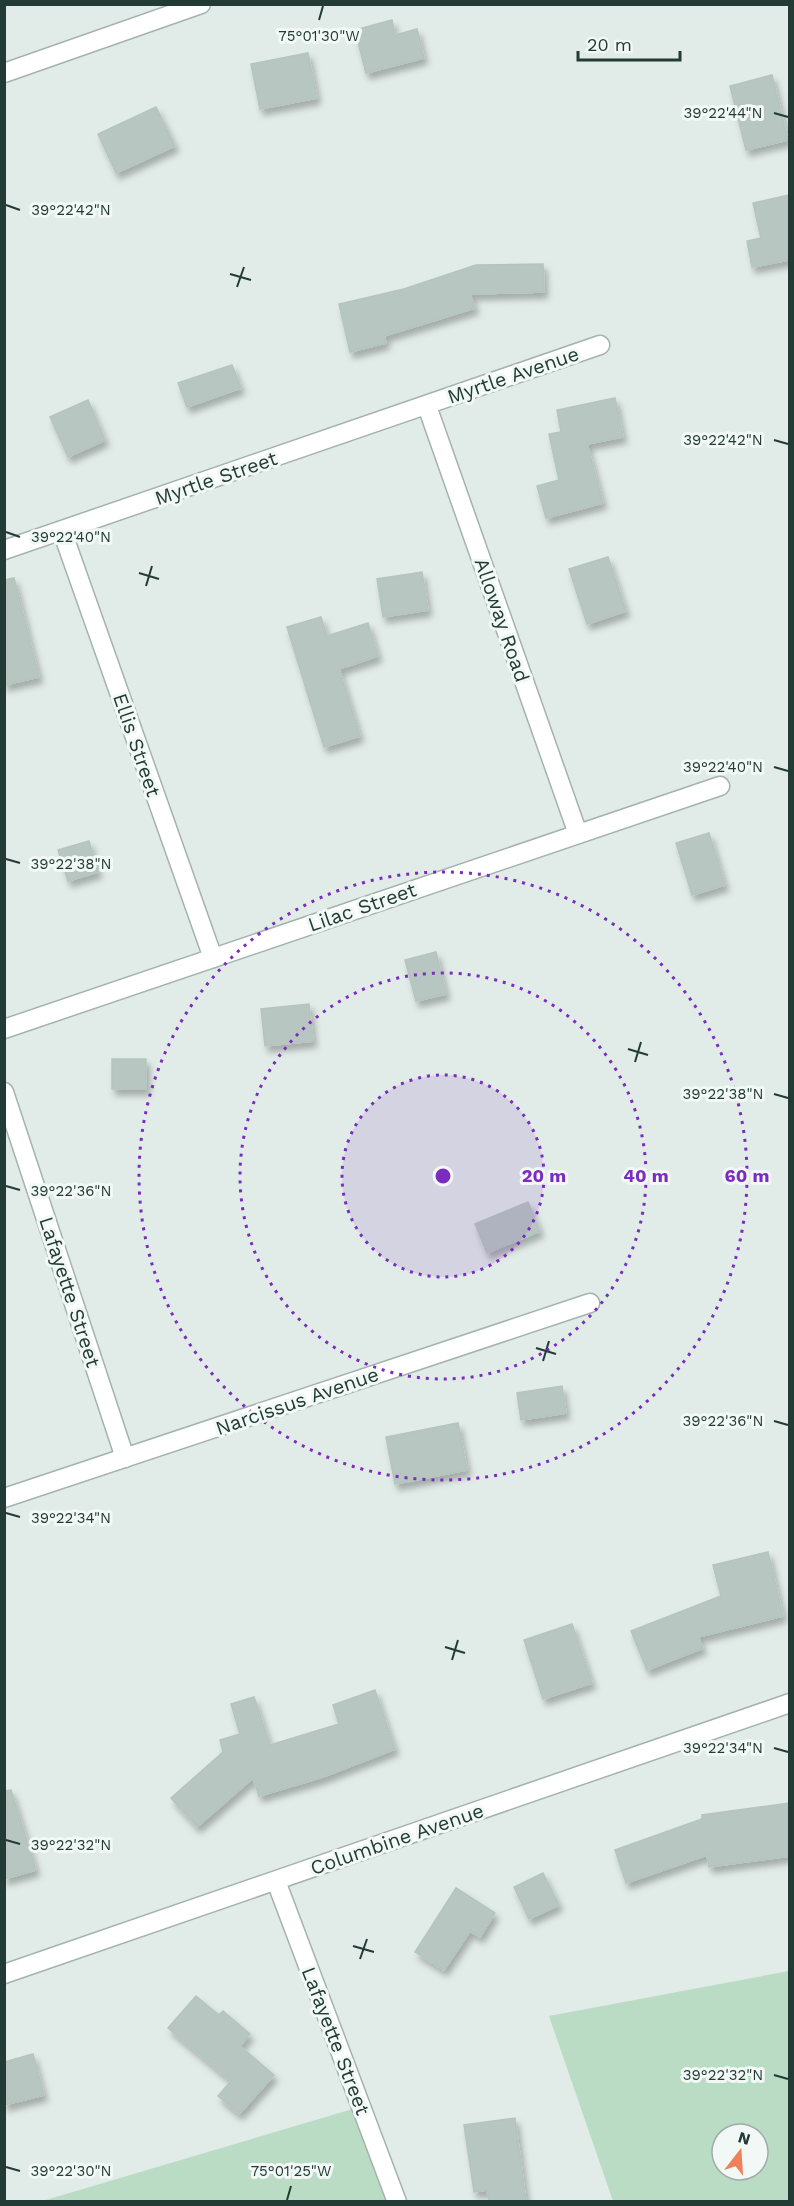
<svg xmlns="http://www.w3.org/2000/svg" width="794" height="2206" font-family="'Work Sans',sans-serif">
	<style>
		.green { fill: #badcc4; fill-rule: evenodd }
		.building { fill: #b7c6c0; stroke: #b4c5be; stroke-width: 1.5; filter: url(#shadow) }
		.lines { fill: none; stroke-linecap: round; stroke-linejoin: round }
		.minor-casing { stroke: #a4b3ae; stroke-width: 21 }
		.minor { stroke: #fff; stroke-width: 18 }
		.ticks { fill: none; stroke: #223c35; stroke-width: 2 }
		.ring { fill: none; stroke: #7b2cbf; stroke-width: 3; stroke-dasharray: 3 6 }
		.labels { text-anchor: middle; stroke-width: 6; stroke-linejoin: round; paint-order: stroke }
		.street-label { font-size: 20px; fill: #223c35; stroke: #f2f8f5 }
		.ticks-label { font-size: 15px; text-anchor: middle; fill: #223c35; stroke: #f2f8f5; stroke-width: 6; stroke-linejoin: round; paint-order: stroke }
		.centre { fill: #7b2cbf; stroke: #f2f8f5; stroke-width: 3 }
		.ring-label { font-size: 18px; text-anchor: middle; font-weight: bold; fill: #7b2cbf; stroke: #f2f8f5; stroke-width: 6; stroke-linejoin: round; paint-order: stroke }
	</style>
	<defs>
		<filter id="shadow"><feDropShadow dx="3.5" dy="6" stdDeviation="3" flood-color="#0004"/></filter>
	</defs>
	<rect width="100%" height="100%" fill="#e1ebe7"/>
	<g class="green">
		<path d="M789 1971V2201H613L549 2016ZM722 2134H758V2170H722Z"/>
		<polygon points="356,2108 388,2202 39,2202"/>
	</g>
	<g class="building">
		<polygon points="392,20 395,35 417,29 424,58 366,73 355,30"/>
		<polygon points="308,53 317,98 260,109 251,64"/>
		<polygon points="772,75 788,140 746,150 730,86"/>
		<polygon points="156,107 175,146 116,173 98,134"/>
		<polygon points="789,195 789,260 752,267 747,241 761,238 753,203"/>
		<polygon points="543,264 544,292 470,294 475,308 384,336 386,343 350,352 339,304 404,289 476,265"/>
		<polygon points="232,365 241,388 187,407 178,383"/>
		<polygon points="615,398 623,437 587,444 603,503 546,518 537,486 559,480 549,434 561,432 557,410"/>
		<polygon points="88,400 105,440 68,457 50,417"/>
		<polygon points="608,557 626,611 587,624 569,569"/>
		<polygon points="422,572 428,610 383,617 377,579"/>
		<polygon points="14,578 39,677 4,685 4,580"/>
		<polygon points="321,617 327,636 368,623 378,656 339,669 360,736 324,747 287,627"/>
		<polygon points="709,833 725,885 692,895 676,843"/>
		<polygon points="89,841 98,872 68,881 58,850"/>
		<polygon points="436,952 446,994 416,1001 405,960"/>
		<polygon points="309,1004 313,1041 265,1046 261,1009"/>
		<rect x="112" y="1059" width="34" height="30"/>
		<polygon points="528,1202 540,1231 487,1253 475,1224"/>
		<polygon points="562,1386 566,1413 521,1420 517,1393"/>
		<polygon points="458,1423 467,1470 395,1484 386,1437"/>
		<polygon points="768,1552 783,1616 698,1637 703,1648 647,1670 631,1631 721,1596 713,1565"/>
		<polygon points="572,1624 592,1683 543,1699 524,1640"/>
		<polygon points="375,1690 395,1749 323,1777 259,1796 253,1778 197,1827 171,1798 223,1752 220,1740 240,1734 231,1704 254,1697 270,1745 339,1724 333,1705"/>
		<polygon points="11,1790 36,1870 4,1879 4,1791"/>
		<polygon points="789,1803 789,1856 709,1867 707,1855 626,1883 615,1850 702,1819 702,1815"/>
		<polygon points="543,1873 559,1905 529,1919 514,1887"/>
		<polygon points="456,1888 495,1913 480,1937 470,1931 444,1970 415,1952"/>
		<polygon points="196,1996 219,2015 223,2011 250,2034 240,2046 274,2075 239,2114 218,2096 231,2081 168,2028"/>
		<polygon points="33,2054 44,2095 4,2105 4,2062"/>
		<polygon points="515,2118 526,2202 489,2202 487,2190 474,2192 464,2125"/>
	</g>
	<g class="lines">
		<g class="minor-casing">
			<g id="minor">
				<polyline points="4,73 201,4"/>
				<polyline points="427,406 578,834"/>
				<polyline points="62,531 213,958"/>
				<polyline points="4,550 600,345"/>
				<polyline points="4,1029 720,786"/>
				<polyline points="4,1092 125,1458"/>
				<polyline points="4,1498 590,1303"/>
				<polyline points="276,1881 397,2202"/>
				<polyline points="4,1974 790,1703"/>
			</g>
		</g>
		<use href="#minor" class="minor"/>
	</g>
	<path class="ticks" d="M319 20 323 6M774 113 788 117M6 205 20 210M230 274 251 280M237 287 244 267M774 440 788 444M6 532 20 537M139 573 159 579M146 586 152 566M774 767 788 771M6 859 20 863M628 1049 648 1055M635 1062 641 1042M774 1094 788 1098M6 1186 20 1190M536 1348 556 1354M543 1361 549 1341M774 1421 788 1425M6 1513 20 1517M445 1647 465 1653M452 1660 458 1640M774 1748 788 1752M6 1840 20 1844M353 1946 374 1952M360 1959 367 1939M774 2075 788 2079M6 2167 20 2171M287 2200 291 2186"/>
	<circle cx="443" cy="1176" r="101" fill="#7b2cbf" fill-opacity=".12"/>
	<g class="ring">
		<circle cx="443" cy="1176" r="101"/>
		<circle cx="443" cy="1176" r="203"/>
		<circle cx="443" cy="1176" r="304"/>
	</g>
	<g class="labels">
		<g class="street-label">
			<text transform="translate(513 375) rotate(-19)" y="7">Myrtle Avenue</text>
			<text transform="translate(216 478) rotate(-19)" y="7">Myrtle Street</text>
			<text transform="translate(502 620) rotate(71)" y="7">Alloway Road</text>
			<text transform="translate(137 745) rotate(71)" y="7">Ellis Street</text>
			<text transform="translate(362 907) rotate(-19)" y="7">Lilac Street</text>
			<text transform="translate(70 1292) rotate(72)" y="7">Lafayette Street</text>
			<text transform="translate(297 1401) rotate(-19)" y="7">Narcissus Avenue</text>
			<text transform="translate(397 1839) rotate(-19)" y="7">Columbine Avenue</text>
			<text transform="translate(336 2041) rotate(69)" y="7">Lafayette Street</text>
		</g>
	</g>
	<g class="ticks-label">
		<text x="319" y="41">75°01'30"W</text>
		<text x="723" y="118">39°22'44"N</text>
		<text x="71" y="215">39°22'42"N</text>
		<text x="723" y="445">39°22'42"N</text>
		<text x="71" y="542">39°22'40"N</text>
		<text x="723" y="772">39°22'40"N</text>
		<text x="71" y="869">39°22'38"N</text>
		<text x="723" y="1099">39°22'38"N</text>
		<text x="71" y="1196">39°22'36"N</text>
		<text x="723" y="1426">39°22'36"N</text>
		<text x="71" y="1523">39°22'34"N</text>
		<text x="723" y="1753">39°22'34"N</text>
		<text x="71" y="1850">39°22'32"N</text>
		<text x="723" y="2080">39°22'32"N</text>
		<text x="291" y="2176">75°01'25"W</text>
		<text x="71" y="2176">39°22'30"N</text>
	</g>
	<circle cx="443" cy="1176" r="9" class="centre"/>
	<g class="ring-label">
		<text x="544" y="1182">20 m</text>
		<text x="646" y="1182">40 m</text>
		<text x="747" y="1182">60 m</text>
	</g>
	<rect width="794" height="2206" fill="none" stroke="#223c35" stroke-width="12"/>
	<g transform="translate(740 2152) rotate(17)"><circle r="28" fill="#f2f8f5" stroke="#9fada8" stroke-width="1.5"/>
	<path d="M0-4.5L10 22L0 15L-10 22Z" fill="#ef805b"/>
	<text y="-9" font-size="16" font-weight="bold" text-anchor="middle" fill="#223c35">N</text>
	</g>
	<path d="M578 51v9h102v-9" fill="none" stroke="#223c35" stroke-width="3"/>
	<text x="587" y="51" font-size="18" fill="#223c35" stroke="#f2f8f5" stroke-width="4.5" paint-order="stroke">20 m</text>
</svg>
